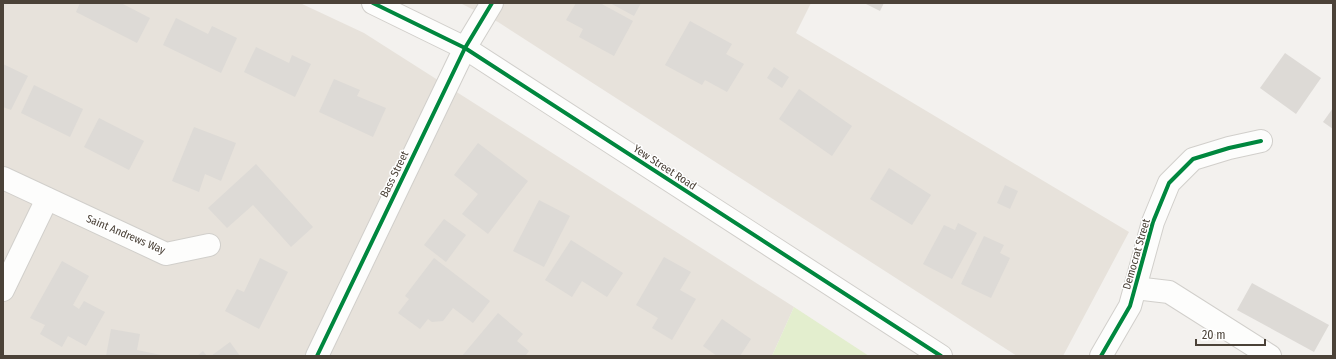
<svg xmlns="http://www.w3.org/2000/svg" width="1336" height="359" font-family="'Fira Sans Condensed',sans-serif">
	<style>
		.residential { fill: #e7e2db }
		.green { fill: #e3eece }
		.building { fill: #dddad6 }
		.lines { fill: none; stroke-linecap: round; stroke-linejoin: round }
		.minor-casing { stroke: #d1cfcb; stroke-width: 24 }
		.tertiary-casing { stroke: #d1cfcb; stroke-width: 24 }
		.minor { stroke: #fdfdfc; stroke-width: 22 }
		.tertiary { stroke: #fdfdfc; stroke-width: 22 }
		.cycleway-casing { stroke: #fff; stroke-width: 6 }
		.cycleway { stroke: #00873e; stroke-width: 4 }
		.labels { text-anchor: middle; stroke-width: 3; stroke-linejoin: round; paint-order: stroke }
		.street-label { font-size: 11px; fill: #4b4238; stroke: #fff }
	</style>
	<rect width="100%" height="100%" fill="#f3f1ee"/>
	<g class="residential">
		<polygon points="3,3 300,3 364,33 794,307 772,356 3,356"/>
		<polygon points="460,3 811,3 796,33 1129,232 1063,356 1017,356 498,22"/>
	</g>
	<polygon class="green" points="794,307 869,356 772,356"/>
	<g class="building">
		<polygon points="80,3 121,3 150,18 137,43 76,12"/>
		<polygon points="576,3 600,3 633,21 614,56 579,37 583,29 566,20"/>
		<polygon points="610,3 641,3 634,16"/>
		<polygon points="864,3 884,3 880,11"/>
		<polygon points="176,18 208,34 212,26 237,38 221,73 163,45"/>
		<polygon points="690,21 732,44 726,54 744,64 727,92 705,80 702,85 665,65"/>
		<polygon points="256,47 289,63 292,55 311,64 295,97 244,72"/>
		<polygon points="1285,53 1321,78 1296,114 1260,88"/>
		<polygon points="3,64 28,76 11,110 3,107"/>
		<polygon points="774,67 789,77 782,88 767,78"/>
		<polygon points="334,79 360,90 357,96 386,108 373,137 319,112"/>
		<polygon points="34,85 83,109 70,137 21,113"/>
		<polygon points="799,89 852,126 832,156 779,119"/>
		<polygon points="1333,108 1333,129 1323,122"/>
		<polygon points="99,118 144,141 129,170 84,147"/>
		<polygon points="194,127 236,143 221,181 205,174 199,192 172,181"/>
		<polygon points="478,143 528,181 488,234 462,214 478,194 454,175"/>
		<polygon points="256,164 313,227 291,247 253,205 227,228 208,208"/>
		<polygon points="889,168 931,195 912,225 870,199"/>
		<polygon points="1005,185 1018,191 1010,209 997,203"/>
		<polygon points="539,200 570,216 544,267 513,251"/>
		<polygon points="444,219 466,235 446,262 424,245"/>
		<polygon points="958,223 977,233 952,279 923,264 944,225 955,230"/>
		<polygon points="984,236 1004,245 1000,253 1010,258 991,298 961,284"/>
		<polygon points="571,240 623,273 607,297 582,281 572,297 545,280"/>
		<polygon points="664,257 691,272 680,290 696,299 672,340 652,328 658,318 636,305"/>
		<polygon points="260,258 288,272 259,329 225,311 237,289 244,292"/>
		<polygon points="434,258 490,301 473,323 453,308 443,321 432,322 428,319 420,329 398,313 409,299 405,296"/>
		<polygon points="62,261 89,276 73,305 79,309 84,301 105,312 86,346 68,336 62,347 40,334 45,325 30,318"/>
		<polygon points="1252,283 1329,325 1314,352 1237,310"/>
		<polygon points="498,313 523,334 517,341 529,351 526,355 528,356 462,356"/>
		<polygon points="722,319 751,339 740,356 717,356 703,346"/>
		<polygon points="111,329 140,334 137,350 166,356 106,356"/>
		<polygon points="230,342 240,356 211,356"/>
		<polygon points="203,351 207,356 197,356"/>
	</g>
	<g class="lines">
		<g class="minor-casing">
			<g id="minor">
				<polyline points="3,178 166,254 209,245"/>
				<polyline points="1135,288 1169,292 1270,356"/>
				<polyline points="3,290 47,199"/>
				<polyline points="317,356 465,48 492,3"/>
				<polyline points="1101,356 1130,306 1153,222 1169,183 1193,159 1229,148 1261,141"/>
			</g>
		</g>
		<g class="tertiary-casing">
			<polyline id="tertiary" points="373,3 465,48 941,356"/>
		</g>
		<use href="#minor" class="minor"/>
		<use href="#tertiary" class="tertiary"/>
		<g class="cycleway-casing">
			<g id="cycleway">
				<polyline points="373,3 465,48 941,356"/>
				<polyline points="317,356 465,48 492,3"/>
				<polyline points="1101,356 1130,306 1153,222 1169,183 1193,159 1229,148 1261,141"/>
			</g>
		</g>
		<use href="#cycleway" class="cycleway"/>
	</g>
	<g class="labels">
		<g class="street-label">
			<text transform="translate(665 167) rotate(33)" y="4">Yew Street Road</text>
			<text transform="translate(394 174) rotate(-64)" y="4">Bass Street</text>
			<text transform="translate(126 234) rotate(23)" y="4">Saint Andrews Way</text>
			<text transform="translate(1136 254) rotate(-74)" y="4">Democrat Street</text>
		</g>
	</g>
	<rect width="1336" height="359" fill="none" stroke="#4b4238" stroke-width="8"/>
	<path d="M1196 339v6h69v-6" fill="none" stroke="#4b4238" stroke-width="2"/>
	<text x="1202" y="339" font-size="12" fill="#4b4238" stroke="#ffffff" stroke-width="3" paint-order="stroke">20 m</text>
</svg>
